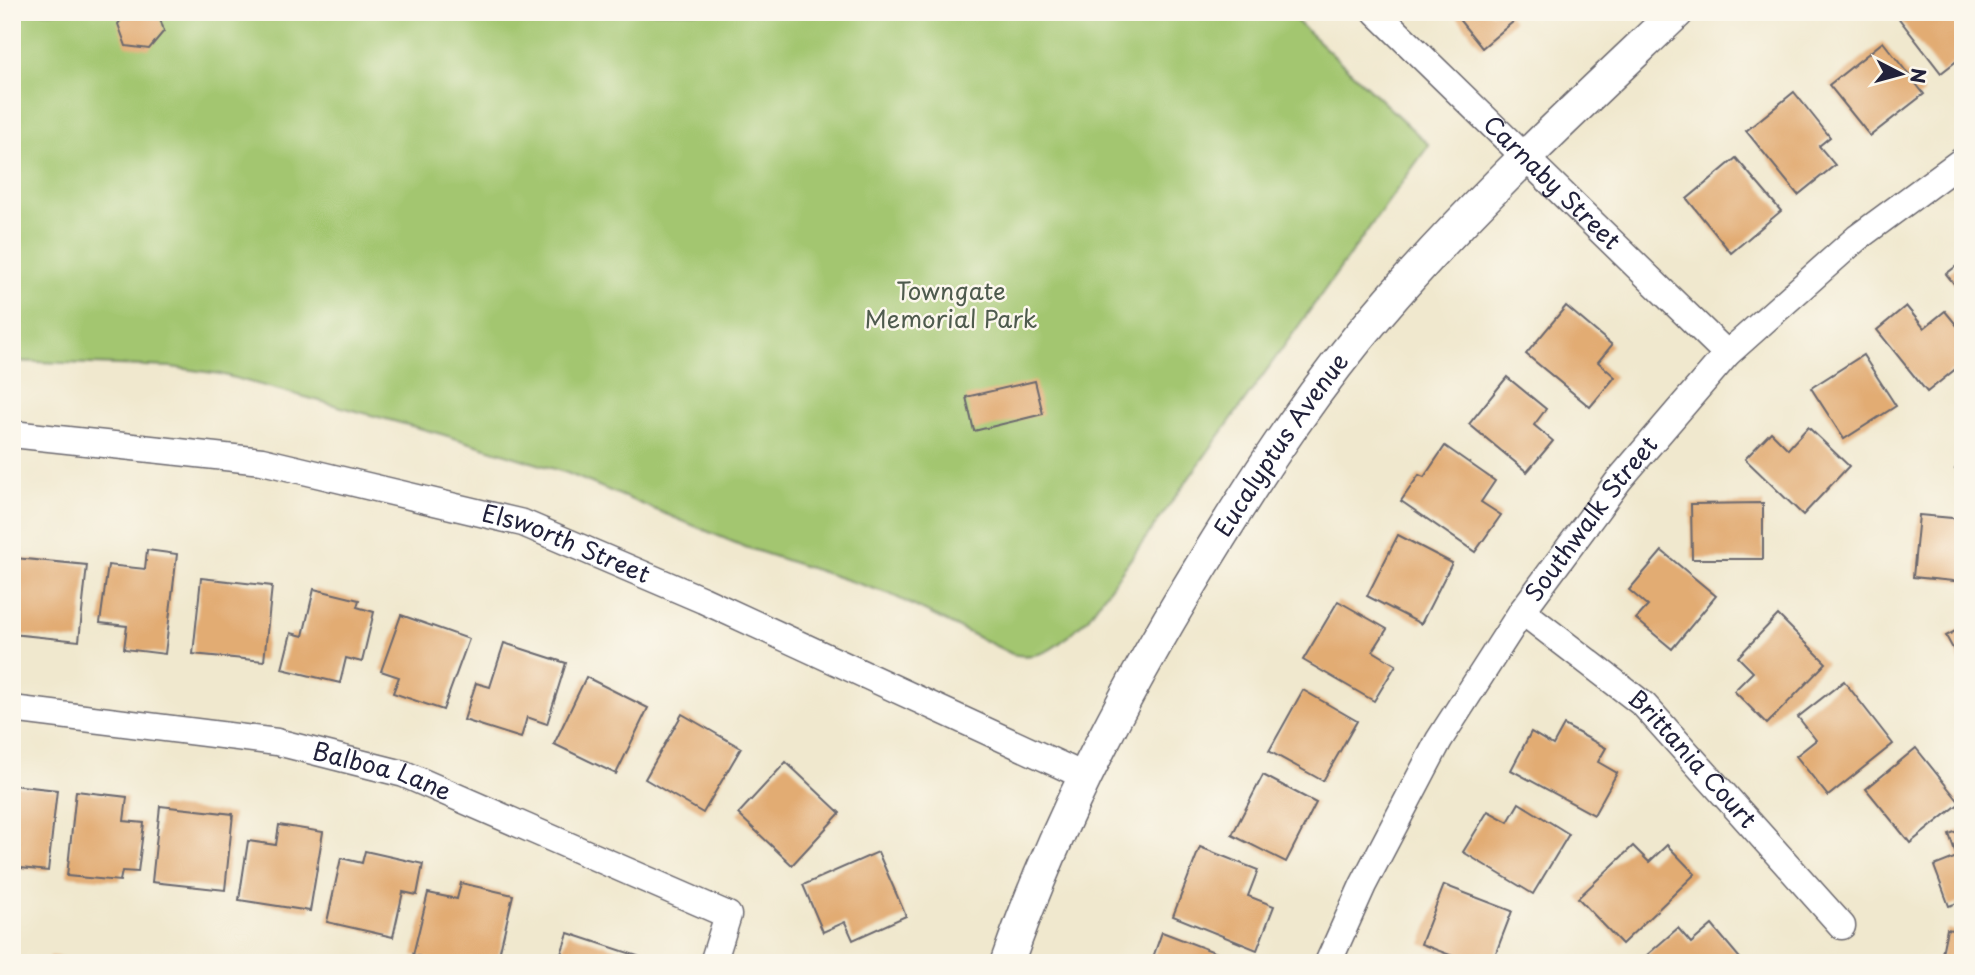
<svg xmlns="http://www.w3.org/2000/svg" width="1975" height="975" font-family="'Playpen Sans',sans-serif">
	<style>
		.green { fill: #a3c670; stroke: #627456; stroke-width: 2 }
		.building { fill: #e2ac73 }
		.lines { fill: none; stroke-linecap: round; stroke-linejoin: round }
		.minor-casing { stroke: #6a676e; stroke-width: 29 }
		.tertiary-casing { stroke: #6a676e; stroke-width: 36 }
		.minor { stroke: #fff; stroke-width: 26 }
		.tertiary { stroke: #fff; stroke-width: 33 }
		.labels { text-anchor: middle; stroke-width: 5; stroke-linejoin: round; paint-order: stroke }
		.street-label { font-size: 24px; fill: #22223b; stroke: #fbf7ec }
		.park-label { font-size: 24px; fill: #4f5b4e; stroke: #fbf7ec }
	</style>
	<rect width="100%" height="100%" fill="#fbf7ec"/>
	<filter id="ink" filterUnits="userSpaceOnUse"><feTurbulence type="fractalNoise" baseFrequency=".0143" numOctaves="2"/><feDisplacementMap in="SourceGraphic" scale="14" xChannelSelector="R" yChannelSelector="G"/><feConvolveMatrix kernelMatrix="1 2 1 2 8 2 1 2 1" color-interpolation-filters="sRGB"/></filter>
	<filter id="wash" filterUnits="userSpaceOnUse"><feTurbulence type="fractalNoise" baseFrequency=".00686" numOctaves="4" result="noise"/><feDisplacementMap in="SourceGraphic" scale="28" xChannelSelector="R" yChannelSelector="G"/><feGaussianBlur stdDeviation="1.57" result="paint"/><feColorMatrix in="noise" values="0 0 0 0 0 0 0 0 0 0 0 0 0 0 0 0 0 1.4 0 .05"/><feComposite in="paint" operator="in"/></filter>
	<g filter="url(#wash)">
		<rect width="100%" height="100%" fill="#f0e8ce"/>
		<path class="green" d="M18 12H1287L1429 145 1088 618C1064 640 1046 662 1012 654L890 594 745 547 567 473 441 434 220 374 171 367 12 361V50Z"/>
		<g id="blocks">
			<g class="building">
				<polygon points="127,12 158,12 164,31 149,49 126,46 118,24"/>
				<polygon points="1453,12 1507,12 1514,21 1482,48"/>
				<polygon points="1894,12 1963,12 1963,56 1941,73"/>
				<polygon points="1883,42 1924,94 1870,136 1829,85"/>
				<polygon points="1794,92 1830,137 1819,146 1835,165 1798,195 1746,131"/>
				<polygon points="1736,158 1781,211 1731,253 1687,199"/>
				<polygon points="1963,261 1963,295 1946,274"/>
				<polygon points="1566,306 1612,345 1598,362 1615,377 1590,407 1526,354"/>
				<polygon points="1906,306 1924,328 1945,311 1963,333 1963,363 1927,392 1877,330"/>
				<polygon points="1863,355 1896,406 1844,439 1811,388"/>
				<polygon points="1507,377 1546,409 1534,425 1553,441 1527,472 1469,424"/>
				<polygon points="1035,381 1043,414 974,431 966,397"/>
				<polygon points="1808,427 1849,466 1803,515 1745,459 1771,432 1788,449"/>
				<polygon points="1445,446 1495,481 1481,502 1501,515 1475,552 1401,501 1419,475 1424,477"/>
				<polygon points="1963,459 1963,475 1955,469"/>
				<polygon points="1763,503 1763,559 1692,559 1691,504"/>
				<polygon points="1919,515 1963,519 1963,582 1913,577"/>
				<polygon points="1398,535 1452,563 1421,624 1367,596"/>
				<polygon points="147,550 177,554 165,654 124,649 127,626 100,623 108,565 145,569"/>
				<polygon points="1662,551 1716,596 1672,649 1636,619 1648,606 1629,590"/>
				<polygon points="15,558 87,565 79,641 12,634"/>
				<polygon points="201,578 272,586 264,661 193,654"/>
				<polygon points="314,589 359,600 357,607 374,612 362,662 346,658 340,683 282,669 291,633 303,636"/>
				<polygon points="1338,601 1387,629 1373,651 1396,665 1374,701 1303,660"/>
				<polygon points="401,615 469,639 443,710 393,693 399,677 381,671"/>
				<polygon points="1778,615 1826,663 1767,724 1734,691 1753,672 1738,657"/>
				<polygon points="1963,627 1963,667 1946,636"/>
				<polygon points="504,643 566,663 547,724 527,717 521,738 464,720 476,683 490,687"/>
				<polygon points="586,677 648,708 616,774 554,744"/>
				<polygon points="1844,681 1893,744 1828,796 1796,756 1816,740 1798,717"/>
				<polygon points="1303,690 1357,721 1323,781 1269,751"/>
				<polygon points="682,714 741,748 703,813 645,779"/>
				<polygon points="1564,725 1606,748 1598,762 1617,773 1594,815 1511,770 1531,732 1553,745"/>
				<polygon points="1916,748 1960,803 1910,843 1866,789"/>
				<polygon points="786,762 840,813 792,865 738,814"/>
				<polygon points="1263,775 1316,803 1286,862 1232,835"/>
				<polygon points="12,785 57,790 48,871 12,867"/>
				<polygon points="76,791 127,797 124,821 144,823 138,872 122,871 120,881 67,876"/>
				<polygon points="1519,803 1569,834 1533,894 1463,852 1488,811 1508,822"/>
				<polygon points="160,806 233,814 225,890 152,882"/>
				<polygon points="279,825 323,832 310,911 239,900 248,841 276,845"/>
				<polygon points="1963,829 1963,901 1949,906 1934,866 1957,857 1949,834"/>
				<polygon points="1667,845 1695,874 1622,944 1578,898 1633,846 1649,862"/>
				<polygon points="1200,847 1258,870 1248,896 1274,906 1257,950 1173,916"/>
				<polygon points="365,851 423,864 417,895 403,892 393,937 327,922 341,858 362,863"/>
				<polygon points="878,852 906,916 853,940 845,922 823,932 803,885"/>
				<polygon points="461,883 513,895 497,963 445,963 413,955 428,893 457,899"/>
				<polygon points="1444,885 1512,911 1492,963 1471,963 1421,944"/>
				<polygon points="1712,925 1744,963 1654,963 1647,955 1678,928 1691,943"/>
				<polygon points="1947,929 1963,932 1963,963 1940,963"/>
				<polygon points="1162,932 1225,956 1223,963 1151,963"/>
				<polygon points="568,933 638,956 635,963 558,963"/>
				<polygon points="50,956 94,961 94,963 49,963"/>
				<polygon points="160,957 202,961 202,963 159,963"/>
			</g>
		</g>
	</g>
	<g filter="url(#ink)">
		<use href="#blocks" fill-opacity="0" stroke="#6a676e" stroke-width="2"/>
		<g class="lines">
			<g class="minor-casing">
				<g id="minor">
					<path id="s1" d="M1376 12 1727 354"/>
					<path id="s2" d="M12 434 262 461 523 523 703 600 1084 776"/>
					<path id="s3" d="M1522 611 1644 705 1842 926"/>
					<path id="s4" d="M12 709 277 742 404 774 728 915 713 963"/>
					<path id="s5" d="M1328 963 1363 885 1439 740 1522 611 1619 480 1727 354 1857 238 1963 160"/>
				</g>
			</g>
			<g class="tertiary-casing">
				<g id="tertiary">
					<path id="s6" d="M1007 963C1059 814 1134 674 1217 541 1266 462 1317 385 1378 314 1470 206 1574 110 1677 12"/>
				</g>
			</g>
			<use href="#minor" class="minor"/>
			<use href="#tertiary" class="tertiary"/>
		</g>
	</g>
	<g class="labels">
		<g class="street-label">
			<text dy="8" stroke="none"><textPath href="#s1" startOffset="245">Carnaby Street</textPath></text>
			<text dy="8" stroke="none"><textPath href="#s6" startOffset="588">Eucalyptus Avenue</textPath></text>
			<text dy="8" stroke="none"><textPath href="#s5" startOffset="518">Southwalk Street</textPath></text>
			<text dy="8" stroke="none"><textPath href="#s2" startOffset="567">Elsworth Street</textPath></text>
			<text dy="8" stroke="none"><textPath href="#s3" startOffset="226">Brittania Court</textPath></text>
			<text dy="8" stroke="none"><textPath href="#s4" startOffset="376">Balboa Lane</textPath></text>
		</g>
		<g class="park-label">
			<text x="951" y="300">Towngate<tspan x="951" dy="28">Memorial Park</tspan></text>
		</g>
	</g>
	<rect width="1975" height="975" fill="none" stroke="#fbf7ec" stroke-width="42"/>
	<g transform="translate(1901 74) rotate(96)" stroke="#fbf7ec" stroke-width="5" paint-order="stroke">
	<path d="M0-5L12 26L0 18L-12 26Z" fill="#22223b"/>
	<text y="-10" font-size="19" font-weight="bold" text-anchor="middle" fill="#22223b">N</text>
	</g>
</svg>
